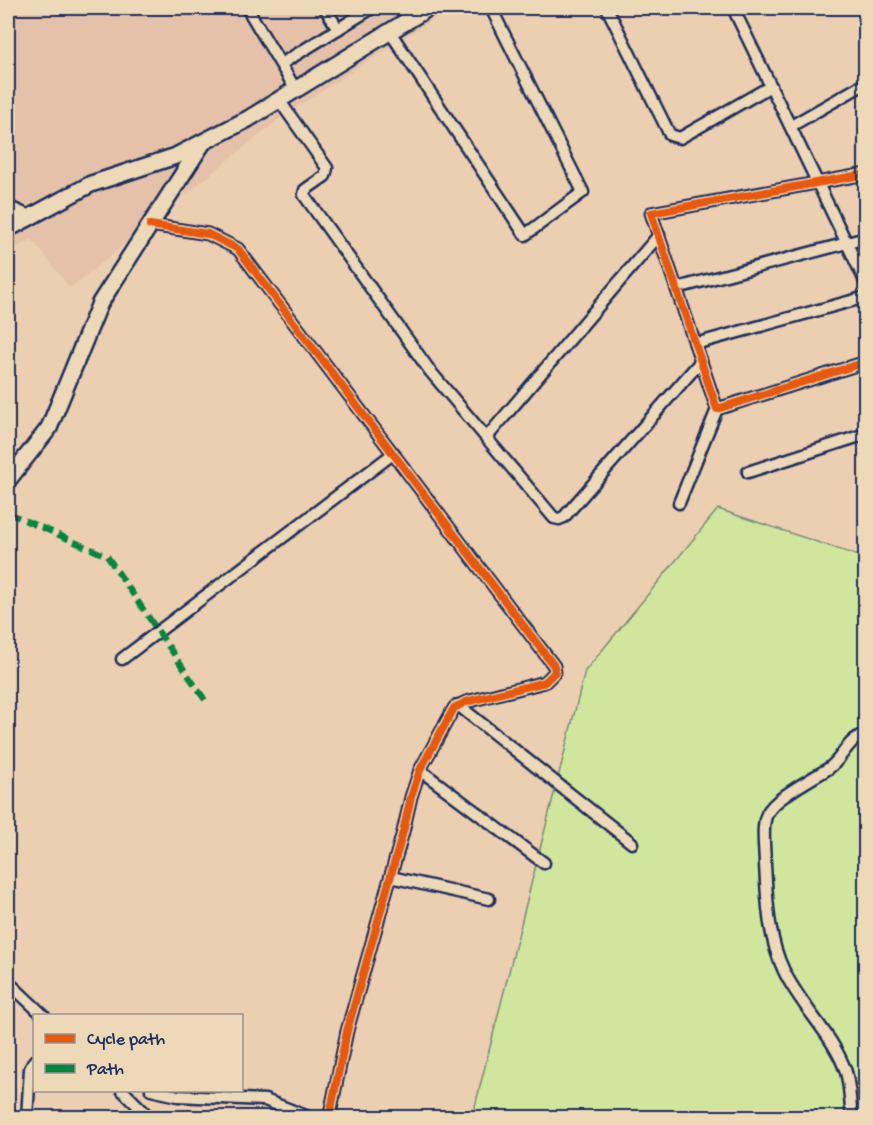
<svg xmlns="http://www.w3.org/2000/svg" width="873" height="1125" font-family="'Gochi Hand',sans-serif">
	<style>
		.built { fill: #e4c1a8 }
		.green { fill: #d0e69c; stroke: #768a7d; stroke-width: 1.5 }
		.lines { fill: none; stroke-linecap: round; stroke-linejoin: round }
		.street-casing { stroke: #1b2f5e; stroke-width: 15 }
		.secondary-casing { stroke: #1b2f5e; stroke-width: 20 }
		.street { stroke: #edd8b7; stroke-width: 10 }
		.secondary { stroke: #edd8b7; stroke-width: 15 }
		.quiet { stroke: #00873e; stroke-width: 6; stroke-dasharray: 12 6; stroke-linecap: butt }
		.cycleway-casing { stroke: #edd8b7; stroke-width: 11 }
		.cycleway { stroke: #e8590c; stroke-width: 8 }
	</style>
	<rect width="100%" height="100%" fill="#ecceb0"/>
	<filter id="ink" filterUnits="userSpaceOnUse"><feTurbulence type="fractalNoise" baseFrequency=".0167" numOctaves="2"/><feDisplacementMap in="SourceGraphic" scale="12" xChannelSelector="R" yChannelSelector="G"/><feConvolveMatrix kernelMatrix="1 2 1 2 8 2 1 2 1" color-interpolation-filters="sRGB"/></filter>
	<g filter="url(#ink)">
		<polygon class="built" points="8,8 450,8 280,118 70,288 32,239 8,252"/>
		<polygon class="green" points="718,509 865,558 865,1117 472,1118 585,671"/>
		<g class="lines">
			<g class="street-casing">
				<g id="street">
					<polyline points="247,8 296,90"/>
					<polyline points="325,8 338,29"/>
					<polyline points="607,8 670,135 680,138 771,86"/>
					<polyline points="733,8 866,283"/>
					<polyline points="390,32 525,235 583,192 491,8"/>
					<polyline points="281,64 372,8"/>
					<polyline points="279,100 327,168 325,176 305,190 304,195 430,371 554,518 559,519 564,517 701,361"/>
					<polyline points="791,126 866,83"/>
					<polyline points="866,174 651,213 717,409 866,362"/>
					<polyline points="150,225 208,234 238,249 554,666 555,672 545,682 466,702 454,708 420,770 411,797 403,832 347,1031 330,1114 328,1118"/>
					<polyline points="677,288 866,238"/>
					<polyline points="695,344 866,297"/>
					<polyline points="487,437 659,235"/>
					<polyline points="748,472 866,434"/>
					<polyline points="679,503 717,409"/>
					<polyline points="122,659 394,453"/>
					<polyline points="458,705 632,843"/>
					<polyline points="420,770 544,863"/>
					<polyline points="391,877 489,899"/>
					<polyline points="8,982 44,1016"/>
					<polyline points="122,1090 150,1118"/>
					<polyline points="151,1090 178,1096 265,1100 311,1118"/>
					<polyline points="27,1118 30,1069 34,1061"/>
					<path d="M852 1118C850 1103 850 1086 846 1072 833 1034 801 1007 784 971 768 938 767 900 765 864 765 851 761 825 767 814 774 798 814 778 829 768 842 759 846 743 860 736L866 738"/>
				</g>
			</g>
			<g class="secondary-casing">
				<g id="secondary">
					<polyline points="8,209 28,218"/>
					<polyline points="8,229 91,184 176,156 248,119 428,8"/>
					<polyline points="8,480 49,428 100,303 202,144"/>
				</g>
			</g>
			<use href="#street" class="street"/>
			<use href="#secondary" class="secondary"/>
			<polyline class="quiet" points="8,513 107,556 207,703"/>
			<g class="cycleway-casing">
				<g id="cycleway">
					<polyline points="866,174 651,213 717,409 866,362"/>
					<polyline points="150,225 208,234 238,249 554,666 555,672 545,682 466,702 454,708 420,770 411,797 403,832 347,1031 330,1114 328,1118"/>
				</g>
			</g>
			<use href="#cycleway" class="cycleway"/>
		</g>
	</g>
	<rect width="873" height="1125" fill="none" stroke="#edd8b7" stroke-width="30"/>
	<rect x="15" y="15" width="843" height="1095" fill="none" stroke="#1b2f5e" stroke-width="2" filter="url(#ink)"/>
	<rect x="33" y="1014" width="210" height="78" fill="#edd8b7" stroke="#999493" stroke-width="1.5"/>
	<rect x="45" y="1034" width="30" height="9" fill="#e8590c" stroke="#999493" stroke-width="1.5"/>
	<text x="87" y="1044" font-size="18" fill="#1b2f5e">Cycle path</text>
	<rect x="45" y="1064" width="30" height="9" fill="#00873e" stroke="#999493" stroke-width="1.5"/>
	<text x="87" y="1074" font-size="18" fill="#1b2f5e">Path</text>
</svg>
